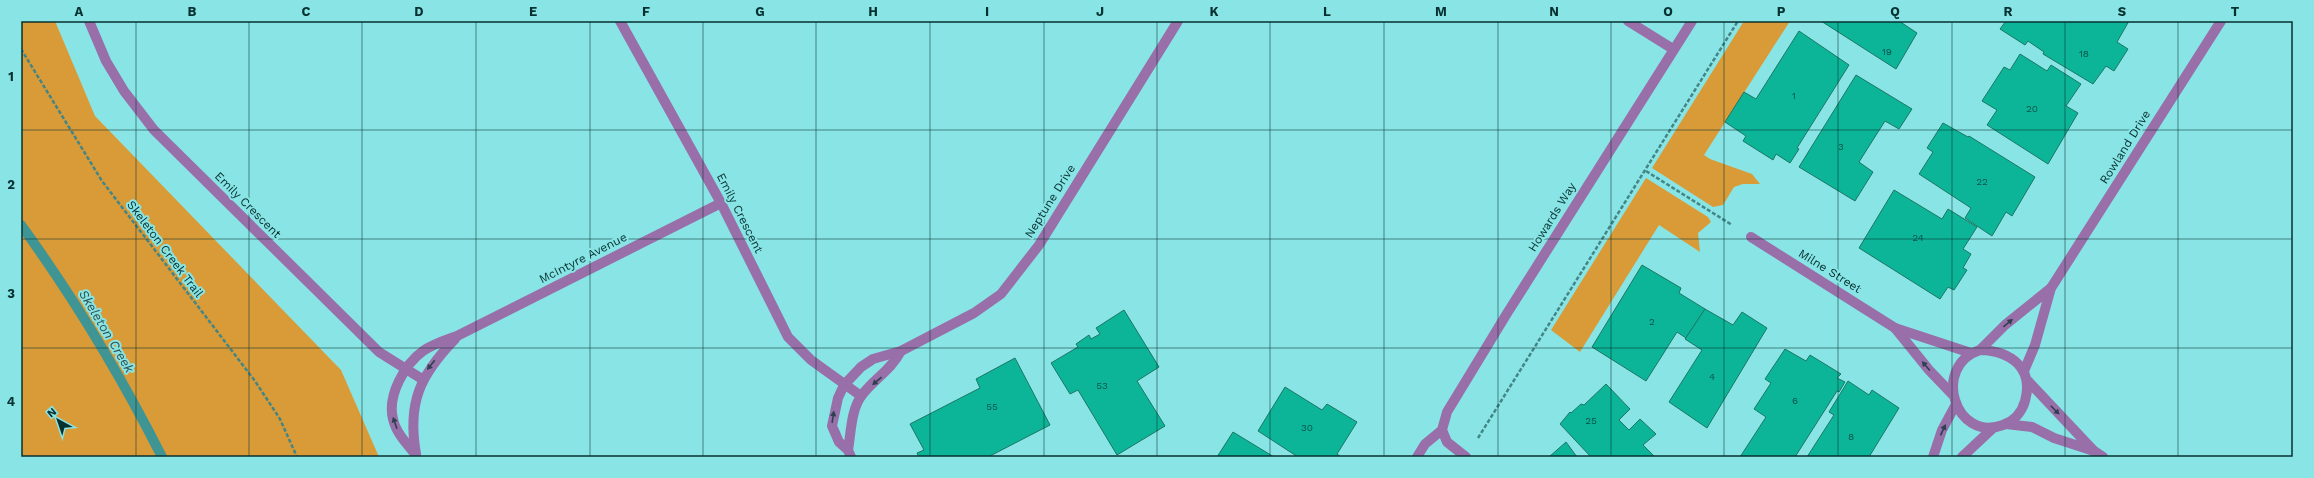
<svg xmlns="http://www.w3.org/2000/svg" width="2314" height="478" font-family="'Work Sans',sans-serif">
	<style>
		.green { fill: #d99b37 }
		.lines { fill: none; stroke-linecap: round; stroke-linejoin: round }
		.stream { stroke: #3f9494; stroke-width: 10 }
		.building { fill: #0db598; stroke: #1a7764 }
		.path { stroke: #448585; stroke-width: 2.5; stroke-dasharray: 4 2; stroke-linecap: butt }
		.minor { stroke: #996faa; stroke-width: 10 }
		.oneway { fill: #2c404f }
		.grid { fill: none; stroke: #073131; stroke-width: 1; stroke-opacity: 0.55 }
		.labels { text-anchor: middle; stroke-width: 4; stroke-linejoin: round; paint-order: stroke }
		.number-label { font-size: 10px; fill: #08524b }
		.street-label { font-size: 12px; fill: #073131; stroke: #89e5e5 }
		.water-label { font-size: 13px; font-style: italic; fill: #305150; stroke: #89e5e5 }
		.neatline { fill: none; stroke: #073131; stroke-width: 1.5 }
		.grid-label { font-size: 13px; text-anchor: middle; font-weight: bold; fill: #073131 }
	</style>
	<rect width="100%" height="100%" fill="#89e5e5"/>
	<g class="green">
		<polygon points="21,21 55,21 95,116 341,370 379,457 21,457"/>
		<polygon points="1744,21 1790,21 1704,155 1710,159 1752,174 1760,184 1743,184 1734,187 1723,205 1713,207 1652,168"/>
		<polygon points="1646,178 1708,217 1711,222 1698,233 1700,252 1659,225 1580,352 1551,330"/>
	</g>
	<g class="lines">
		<path class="stream" d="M21 225C74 298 121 376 162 457"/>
	</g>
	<g class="building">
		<polygon points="1821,21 1899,21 1917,33 1896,69"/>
		<polygon points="2006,21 2129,21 2117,42 2128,49 2114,71 2106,66 2093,84 2043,54 2044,52 2028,41 2025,45 2000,29"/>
		<polygon points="1799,31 1849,65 1797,148 1799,149 1790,163 1776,154 1773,160 1743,141 1746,136 1725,122 1744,92 1756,99"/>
		<polygon points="2020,54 2047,71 2051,65 2081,84 2066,106 2078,113 2048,164 1987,125 1997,110 1982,101 2004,67 2010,70"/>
		<polygon points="1856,75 1912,109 1899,129 1885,121 1859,162 1873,172 1855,201 1799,167"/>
		<polygon points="1943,123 1968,137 1969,136 2035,177 2012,216 2006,212 1992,236 1965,218 1971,208 1919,174 1933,152 1927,148"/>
		<polygon points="1894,190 1942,219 1948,209 1977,227 1963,249 1971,254 1963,268 1967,270 1954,290 1948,287 1940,299 1859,248"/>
		<polygon points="1642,265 1681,288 1679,293 1705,309 1686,338 1677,332 1646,381 1592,347"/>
		<polygon points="1705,309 1733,325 1742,312 1767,328 1707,428 1669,402 1702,350 1685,339"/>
		<polygon points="1124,310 1159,367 1137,381 1165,426 1117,455 1078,390 1070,394 1051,363 1078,347 1076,344 1089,335 1091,339 1100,334 1096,328"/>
		<polygon points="1785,349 1806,361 1810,355 1841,374 1837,378 1845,382 1839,392 1837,391 1795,457 1740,457 1766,417 1754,409 1771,383 1765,379"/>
		<polygon points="1015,358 1050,425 988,457 919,457 917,453 924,450 910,424 980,388 976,379"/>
		<polygon points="1848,381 1869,395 1872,390 1899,408 1869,457 1807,457 1834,415 1829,412"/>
		<polygon points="1606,384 1630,409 1619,420 1629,430 1640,419 1656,434 1643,445 1655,457 1591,457 1560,424 1570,412 1571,413 1581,404 1584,405"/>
		<polygon points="1285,387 1322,410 1327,404 1357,422 1337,454 1341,457 1298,457 1258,431"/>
		<polygon points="1233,432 1274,457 1217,457"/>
		<polygon points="1566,442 1577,457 1549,457"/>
	</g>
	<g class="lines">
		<g class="path">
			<polyline points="21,49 102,181 255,381 280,419 297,457"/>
			<polyline points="1646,171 1732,225"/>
			<polyline points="1478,438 1738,21"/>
		</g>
		<g class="minor">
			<polyline points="89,21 106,61 124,91 154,130 379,352 422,379"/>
			<polyline points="620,21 721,203 788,337 811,360 861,396"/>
			<polyline points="1628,21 1673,49"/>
			<polyline points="1751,237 1895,328 1971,353"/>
			<polyline points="1895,328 1929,370 1952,394"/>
			<path d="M1980 350C2012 351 2034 369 2025 401 2022 412 2014 421 2003 425 1955 443 1931 366 1980 350Z"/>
			<polyline points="1980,350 2005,325 2051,288"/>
			<polyline points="2024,371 2035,345 2051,288 2221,21"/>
			<polyline points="2028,381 2093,450"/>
			<polyline points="2006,424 2032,427 2054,438 2094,451 2103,457"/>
			<path d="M848 450C851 433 851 409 862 395 874 379 891 370 901 351"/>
			<path d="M416 454C407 403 420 375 455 339"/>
			<path d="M416 455C407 444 396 433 393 419 387 395 405 364 423 351 433 344 446 340 457 336L721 203"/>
			<polyline points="851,457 848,450 839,442 832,426 838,398 844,385 861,367 873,359 901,351 974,313 1001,294 1039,245 1178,21"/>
			<polyline points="1417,457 1425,444 1442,430"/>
			<polyline points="1466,457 1447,442 1442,430 1447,412 1506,315 1692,21"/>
			<polyline points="1933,457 1942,430 1956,404"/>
			<polyline points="1962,457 1993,428"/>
		</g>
	</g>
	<defs><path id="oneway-solid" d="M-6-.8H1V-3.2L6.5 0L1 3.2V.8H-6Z"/></defs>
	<g class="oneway">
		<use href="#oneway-solid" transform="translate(2008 323) rotate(-40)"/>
		<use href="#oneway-solid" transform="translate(431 365) rotate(128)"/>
		<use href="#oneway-solid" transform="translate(1926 366) rotate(-130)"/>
		<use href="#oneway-solid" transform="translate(877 381) rotate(139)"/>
		<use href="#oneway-solid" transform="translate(2055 410) rotate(45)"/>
		<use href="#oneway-solid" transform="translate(833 417) rotate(-81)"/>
		<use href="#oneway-solid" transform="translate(395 423) rotate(-109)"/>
		<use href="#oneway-solid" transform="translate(1943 430) rotate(-65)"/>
	</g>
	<path class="grid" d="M136 21V457M249 21V457M362 21V457M476 21V457M590 21V457M703 21V457M816 21V457M930 21V457M1044 21V457M1157 21V457M1270 21V457M1384 21V457M1498 21V457M1611 21V457M1724 21V457M1838 21V457M1952 21V457M2065 21V457M2178 21V457M21 130H2293M21 239H2293M21 348H2293"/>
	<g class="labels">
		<g class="number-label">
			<text x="1887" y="55">19</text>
			<text x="2084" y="57">18</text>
			<text x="1794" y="99">1</text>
			<text x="2032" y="112">20</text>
			<text x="1841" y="150">3</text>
			<text x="1982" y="185">22</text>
			<text x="1918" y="241">24</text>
			<text x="1652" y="325">2</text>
			<text x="1712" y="380">4</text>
			<text x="1102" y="389">53</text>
			<text x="1795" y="404">6</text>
			<text x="992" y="410">55</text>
			<text x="1591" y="424">25</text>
			<text x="1307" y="431">30</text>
			<text x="1851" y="440">8</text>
		</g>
		<g class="street-label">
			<text transform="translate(2125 147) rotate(-58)" y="4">Rowland Drive</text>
			<text transform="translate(1050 201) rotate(-58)" y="4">Neptune Drive</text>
			<text transform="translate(248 205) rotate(45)" y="4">Emily Crescent</text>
			<text transform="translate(740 213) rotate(63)" y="4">Emily Crescent</text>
			<text transform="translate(1552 217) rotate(-58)" y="4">Howards Way</text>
			<text transform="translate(165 249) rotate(53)" y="4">Skeleton Creek Trail</text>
			<text transform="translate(583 258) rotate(-27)" y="4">McIntyre Avenue</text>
			<text transform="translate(1830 271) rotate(32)" y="4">Milne Street</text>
		</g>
		<g class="water-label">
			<text transform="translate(107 331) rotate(59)" y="5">Skeleton Creek</text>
		</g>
	</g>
	<rect width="2314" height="478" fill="none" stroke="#89e5e5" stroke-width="44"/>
	<g transform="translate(58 420) rotate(320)" stroke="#89e5e5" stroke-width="3" paint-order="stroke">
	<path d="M0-3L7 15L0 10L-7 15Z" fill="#073131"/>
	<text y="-6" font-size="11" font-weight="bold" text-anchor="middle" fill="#073131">N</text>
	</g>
	<rect x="22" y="22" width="2270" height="434" class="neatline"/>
	<g class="grid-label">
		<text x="79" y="16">A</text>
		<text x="192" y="16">B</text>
		<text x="306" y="16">C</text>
		<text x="419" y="16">D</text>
		<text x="533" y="16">E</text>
		<text x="646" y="16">F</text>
		<text x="760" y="16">G</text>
		<text x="873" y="16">H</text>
		<text x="987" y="16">I</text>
		<text x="1100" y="16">J</text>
		<text x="1214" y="16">K</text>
		<text x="1327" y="16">L</text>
		<text x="1441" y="16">M</text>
		<text x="1554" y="16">N</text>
		<text x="1668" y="16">O</text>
		<text x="1781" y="16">P</text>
		<text x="1895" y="16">Q</text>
		<text x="2008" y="16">R</text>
		<text x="2122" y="16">S</text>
		<text x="2235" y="16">T</text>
		<text x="11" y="81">1</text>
		<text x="11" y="189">2</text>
		<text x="11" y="298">3</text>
		<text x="11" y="406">4</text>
	</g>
</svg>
